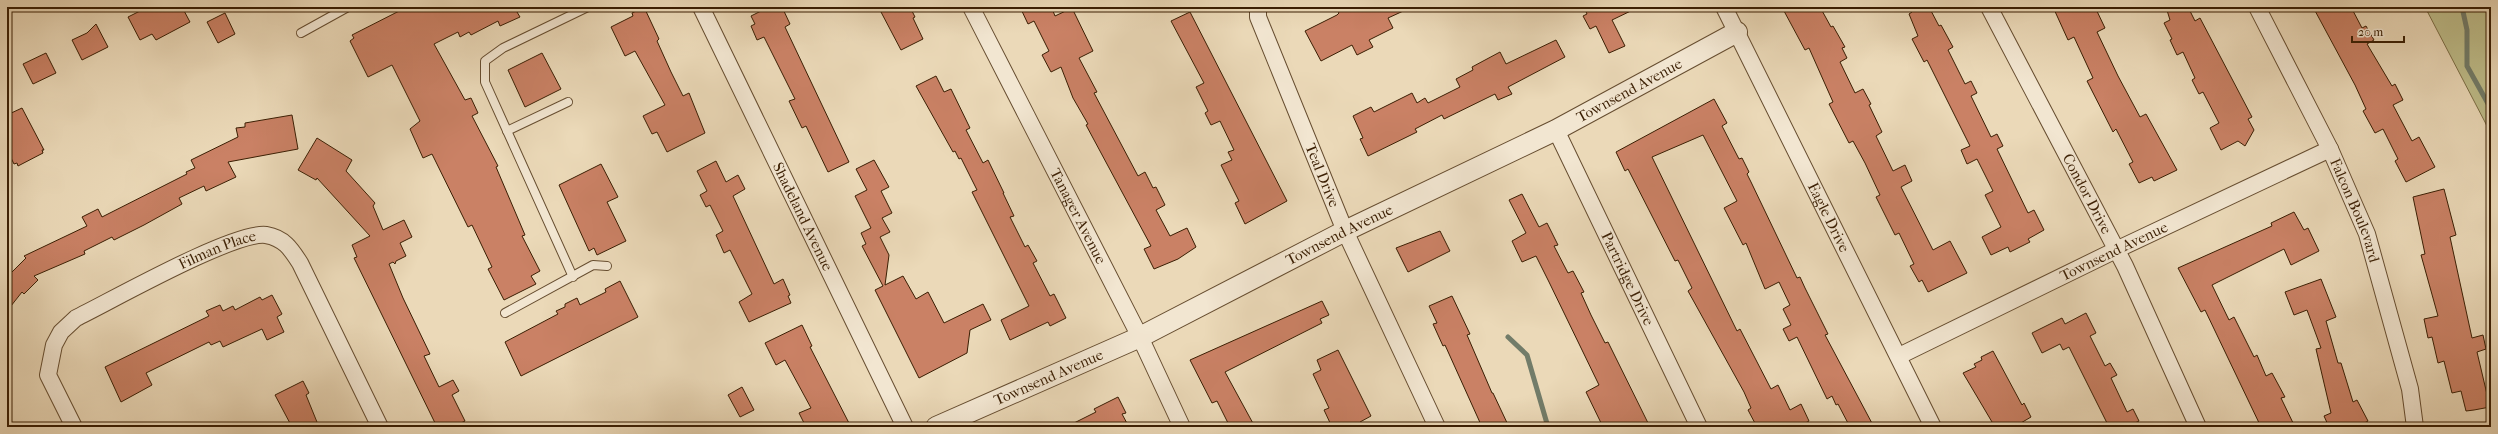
<svg xmlns="http://www.w3.org/2000/svg" width="2498" height="434" font-family="'IM FELL French Canon',serif">
	<style>
		.green { fill: #bebd8a; stroke: #7c6e46 }
		.lines { fill: none; stroke-linecap: round; stroke-linejoin: round }
		.stream { stroke: #727c69; stroke-width: 5 }
		.building { fill: #ca8165; stroke: #3a1e03 }
		.service-casing { stroke: #664d30; stroke-width: 10 }
		.minor-casing { stroke: #664d30; stroke-width: 18 }
		.tertiary-casing { stroke: #664d30; stroke-width: 22 }
		.service { stroke: #f2e6d1; stroke-width: 8 }
		.minor { stroke: #f2e6d1; stroke-width: 16 }
		.tertiary { stroke: #f2e6d1; stroke-width: 20 }
		.labels { text-anchor: middle; stroke-width: 3.5; stroke-linejoin: round; paint-order: stroke }
		.street-label { font-size: 15px; fill: #3a1e03; stroke: #f2e6d1 }
	</style>
	<rect width="100%" height="100%" fill="#ebd9b8"/>
	<filter id="stains"><feTurbulence type="fractalNoise" baseFrequency=".005" numOctaves="4"/><feColorMatrix values="0 0 0 0 .2 0 0 0 0 .09 0 0 0 0 .02 0 0 0 .5 -.17"/></filter>
	<radialGradient id="worn" r=".72"><stop offset=".6" stop-color="#630" stop-opacity="0"/><stop offset="1" stop-color="#630" stop-opacity=".3"/></radialGradient>
	<polygon class="green" points="2425,7 2491,7 2491,139 2486,124"/>
	<g class="lines">
		<g class="stream">
			<polyline points="2462,7 2467,30 2467,66 2491,109"/>
			<polyline points="1508,337 1527,355 1548,427"/>
		</g>
	</g>
	<g class="building">
		<polygon points="148,7 182,7 190,22 156,40 152,34 140,40 128,17"/>
		<polygon points="407,7 526,7 517,12 520,17 500,26 498,21 471,35 469,32 460,37 458,32 434,44 465,100 471,98 478,113 472,116 498,166 496,167 525,235 522,236 540,271 531,276 536,284 504,300 488,269 492,267 472,225 468,227 432,154 423,158 410,129 420,121 392,65 368,77 350,41 354,38 352,35"/>
		<polygon points="644,7 659,39 657,41 671,72 683,96 689,93 705,133 667,152 657,132 652,134 643,116 665,105 635,51 625,56 611,27 633,16 632,13"/>
		<polygon points="769,7 782,7 790,24 785,27 849,162 828,172 806,126 802,128 789,101 795,99 764,37 757,40 751,26 755,24 751,16"/>
		<polygon points="892,7 910,7 915,17 913,18 923,39 901,50 881,12"/>
		<polygon points="1020,7 1061,7 1053,11 1055,16 1072,8 1093,51 1079,58 1097,92 1094,93 1138,176 1145,172 1153,188 1156,187 1165,205 1156,210 1170,236 1187,228 1196,247 1178,259 1154,269 1144,249 1151,246 1086,125 1088,124 1073,98 1061,67 1051,72 1042,55 1049,51 1034,21 1028,24"/>
		<polygon points="1336,7 1412,7 1388,18 1393,28 1369,40 1373,47 1357,55 1352,45 1321,61 1305,31 1337,15 1339,13"/>
		<polygon points="1584,7 1639,7 1612,20 1625,46 1609,53 1596,26 1590,29 1583,16 1587,14"/>
		<polygon points="1792,7 1820,7 1831,27 1833,26 1845,47 1842,48 1847,58 1840,62 1855,93 1863,89 1871,104 1869,105 1882,132 1876,136 1893,171 1905,165 1912,181 1901,187 1933,250 1950,241 1967,273 1928,292 1922,280 1919,282 1910,266 1914,264 1899,233 1895,235 1876,197 1880,195 1865,163 1853,141 1849,143 1829,104 1833,102 1809,48 1805,50 1784,11"/>
		<polygon points="1909,7 1929,7 1939,26 1941,25 1953,47 1948,50 1965,84 1971,81 1977,93 1971,96 1991,137 1997,134 2003,146 1997,149 2028,213 2034,210 2044,230 2028,239 2030,242 2010,252 2008,247 1991,255 1982,237 2001,227 1985,195 1993,191 1977,159 1967,164 1961,150 1970,146 1927,60 1924,62 1912,39 1918,36 1909,14 1912,12"/>
		<polygon points="2053,7 2095,7 2105,28 2097,32 2118,76 2140,117 2146,114 2177,170 2154,181 2152,177 2139,183 2129,164 2133,162 2116,129 2113,132 2087,81 2093,78 2074,37 2068,40"/>
		<polygon points="2166,7 2188,7 2195,21 2200,18 2252,117 2248,119 2254,130 2245,146 2238,141 2221,150 2210,128 2219,123 2203,92 2199,94 2192,80 2195,78 2183,52 2177,55 2170,40 2172,39 2164,23 2170,20"/>
		<polygon points="2313,7 2351,7 2362,28 2366,26 2374,40 2367,44 2392,86 2395,84 2403,100 2393,105 2412,141 2419,137 2435,167 2406,182 2395,161 2398,159 2383,129 2375,133 2363,111 2366,109 2355,85"/>
		<polygon points="1190,12 1287,201 1245,224 1235,203 1239,201 1221,165 1232,160 1228,152 1234,150 1220,121 1211,125 1205,113 1208,111 1196,87 1204,83 1171,21"/>
		<polygon points="225,13 235,34 218,43 207,22"/>
		<polygon points="96,24 108,47 82,60 72,40 87,33"/>
		<polygon points="1556,40 1565,57 1508,87 1512,94 1498,100 1495,94 1444,119 1442,115 1415,129 1417,132 1368,156 1360,139 1363,138 1353,116 1371,107 1374,112 1412,93 1417,103 1425,98 1428,103 1460,87 1456,79 1473,70 1472,67 1500,52 1506,64"/>
		<polygon points="46,53 56,73 33,84 23,64"/>
		<polygon points="542,53 561,89 525,107 508,70"/>
		<polygon points="936,76 944,92 951,89 970,128 966,130 983,163 988,160 1004,193 1003,193 1014,216 1010,217 1025,247 1028,245 1037,261 1033,263 1050,296 1054,294 1066,318 1050,326 1048,322 1010,340 1001,320 1029,306 972,192 977,190 961,158 959,159 955,151 953,152 916,86"/>
		<polygon points="1714,99 1727,123 1722,126 1739,159 1742,158 1749,172 1747,174 1751,182 1797,278 1800,277 1805,288 1828,334 1825,335 1874,427 1850,427 1838,404 1836,405 1832,396 1827,399 1797,337 1789,341 1783,329 1791,325 1783,309 1790,305 1779,282 1765,289 1746,243 1743,245 1724,208 1737,201 1703,135 1652,157 1737,331 1740,329 1771,389 1778,385 1790,410 1801,404 1809,421 1798,427 1757,427 1748,410 1751,408 1744,392 1688,291 1692,288 1678,260 1675,261 1628,169 1625,171 1616,152"/>
		<polygon points="22,108 44,150 42,150 43,153 18,166 17,163 14,164 7,150 7,115"/>
		<polygon points="292,115 298,149 228,162 236,177 206,191 204,186 179,198 182,204 144,225 114,240 112,237 84,251 85,254 34,276 38,280 24,294 22,292 7,311 7,277 26,258 24,256 87,226 82,217 98,209 102,217 187,174 186,172 195,168 191,160 238,137 236,128 245,127 245,123"/>
		<polygon points="317,138 352,160 346,171 375,203 373,206 383,230 404,220 412,237 400,243 406,256 396,261 395,264 393,262 389,264 403,298 430,354 424,356 439,387 453,380 459,391 452,395 465,421 453,427 437,427 354,258 357,257 352,245 370,236 317,178 316,180 298,170"/>
		<polygon points="874,160 889,187 881,191 892,213 882,218 890,232 880,237 889,255 885,285 903,276 916,299 928,292 944,323 983,304 991,320 970,330 967,353 919,378 875,290 883,286 862,246 866,244 861,233 871,228 855,196 867,190 856,169"/>
		<polygon points="716,161 726,182 738,175 745,189 733,196 774,284 783,279 790,295 788,296 791,303 749,322 739,302 752,294 730,250 724,253 716,235 723,231 710,205 706,207 700,195 707,191 697,171"/>
		<polygon points="601,164 618,197 607,202 626,241 597,255 594,248 589,251 559,185"/>
		<polygon points="2444,189 2456,235 2450,237 2472,338 2483,335 2486,349 2477,352 2490,407 2474,410 2466,411 2461,391 2452,393 2444,361 2438,363 2432,337 2428,338 2424,319 2438,316 2421,255 2425,254 2413,197"/>
		<polygon points="1522,194 1539,227 1547,223 1558,245 1554,246 1568,273 1573,271 1584,292 1581,293 1591,315 1605,343 1608,342 1650,427 1603,427 1586,392 1599,385 1549,282 1536,256 1522,262 1512,241 1526,233 1509,200"/>
		<polygon points="2294,212 2304,230 2308,228 2319,251 2291,265 2284,249 2212,285 2229,320 2234,317 2254,357 2257,355 2266,376 2272,373 2285,397 2281,398 2295,427 2261,427 2205,310 2201,312 2178,268 2272,226 2271,223"/>
		<polygon points="1440,231 1450,251 1408,272 1396,248"/>
		<polygon points="2321,279 2336,317 2326,321 2338,363 2341,363 2353,402 2357,400 2368,421 2357,427 2329,427 2324,416 2331,413 2316,349 2321,348 2307,310 2294,315 2285,292"/>
		<polygon points="620,281 638,317 521,376 505,342 558,314 556,311 565,307 565,304 577,298 580,305 606,292 605,289"/>
		<polygon points="272,295 282,314 277,317 284,332 267,340 262,329 223,347 220,341 211,345 209,342 146,373 152,385 121,402 105,367 209,316 206,311 220,305 223,311 233,306 235,310 260,297 262,300"/>
		<polygon points="1452,296 1470,334 1467,335 1492,393 1493,393 1509,427 1482,427 1445,345 1443,346 1433,324 1437,323 1429,306"/>
		<polygon points="1322,301 1329,315 1320,319 1322,323 1225,372 1255,427 1230,427 1217,401 1212,403 1190,360"/>
		<polygon points="2086,313 2096,333 2090,336 2105,366 2110,363 2117,375 2111,378 2127,412 2133,409 2139,421 2127,427 2109,427 2069,347 2063,350 2060,344 2042,353 2032,333 2062,318 2065,324"/>
		<polygon points="802,325 812,346 810,347 851,427 806,427 799,413 811,408 785,360 776,365 765,343"/>
		<polygon points="1338,350 1371,416 1360,422 1363,427 1332,427 1324,410 1329,408 1313,374 1321,370 1317,360"/>
		<polygon points="1993,351 2022,405 2024,403 2031,417 2014,427 1995,427 1963,373 1976,367 1974,364 1982,360 1981,357"/>
		<polygon points="303,381 309,393 306,395 319,427 292,427 275,395"/>
		<polygon points="742,387 754,410 740,417 728,395"/>
		<polygon points="1118,397 1126,413 1122,414 1129,427 1066,427 1096,412 1094,409"/>
	</g>
	<g class="lines">
		<g class="service-casing">
			<g id="service">
				<polyline points="301,33 348,7"/>
				<polyline points="507,131 568,102"/>
				<polyline points="573,277 485,82 485,61 503,48 588,7"/>
				<polyline points="505,313 593,265 607,266"/>
			</g>
		</g>
		<g class="minor-casing">
			<g id="minor">
				<path id="s1" d="M701 7 905 427"/>
				<path id="s2" d="M971 7 1140 337 1182 427"/>
				<path id="s3" d="M1258 7V17L1345 231 1437 427"/>
				<path id="s4" d="M1724 7 1933 427"/>
				<path id="s5" d="M1989 7 2125 266 2198 427"/>
				<path id="s6" d="M2257 7 2330 149 2367 234 2410 389 2415 427"/>
				<path id="s7" d="M1556 130 1699 427"/>
				<path id="s8" d="M1899 356 2116 250 2330 149"/>
				<path id="s9" d="M74 427 48 375 54 345 61 332 76 318C111 301 234 231 266 235 284 238 291 249 300 263L380 427"/>
			</g>
		</g>
		<g class="tertiary-casing">
			<g id="tertiary">
				<path id="s10" d="M936 427 1140 337 1345 231 1556 130 1737 32"/>
			</g>
		</g>
		<use href="#service" class="service"/>
		<use href="#minor" class="minor"/>
		<use href="#tertiary" class="tertiary"/>
	</g>
	<g class="labels">
		<g class="street-label">
			<text dy="5" stroke="none"><textPath href="#s10" startOffset="771">Townsend Avenue</textPath></text>
			<text dy="5" stroke="none"><textPath href="#s3" startOffset="181">Teal Drive</textPath></text>
			<text dy="5" stroke="none"><textPath href="#s5" startOffset="211">Condor Drive</textPath></text>
			<text dy="5" stroke="none"><textPath href="#s6" startOffset="226">Falcon Boulevard</textPath></text>
			<text dy="5" stroke="none"><textPath href="#s2" startOffset="235">Tanager Avenue</textPath></text>
			<text dy="5" stroke="none"><textPath href="#s4" startOffset="235">Eagle Drive</textPath></text>
			<text dy="5" stroke="none"><textPath href="#s1" startOffset="233">Shadeland Avenue</textPath></text>
			<text dy="5" stroke="none"><textPath href="#s10" startOffset="447">Townsend Avenue</textPath></text>
			<text dy="5" stroke="none"><textPath href="#s8" startOffset="239">Townsend Avenue</textPath></text>
			<text dy="5" stroke="none"><textPath href="#s9" startOffset="281">Filman Place</textPath></text>
			<text dy="5" stroke="none"><textPath href="#s7" startOffset="165">Partridge Drive</textPath></text>
			<text dy="5" stroke="none"><textPath href="#s10" startOffset="123">Townsend Avenue</textPath></text>
		</g>
	</g>
	<rect width="2498" height="434" fill="none" stroke="#ebd9b8" stroke-width="24"/>
	<rect x="8" y="8" width="2482" height="418" fill="none" stroke="#3a1e03" stroke-width="2"/>
	<rect x="12" y="12" width="2474" height="410" fill="none" stroke="#3a1e03"/>
	<path d="M2352 36v6h52v-6" fill="none" stroke="#3a1e03" stroke-width="2"/>
	<text x="2358" y="36" font-size="12" fill="#3a1e03" stroke="#f2e6d1" stroke-width="3" paint-order="stroke">20 m</text>
	<rect width="100%" height="100%" filter="url(#stains)"/>
	<rect width="100%" height="100%" fill="url(#worn)"/>
</svg>
